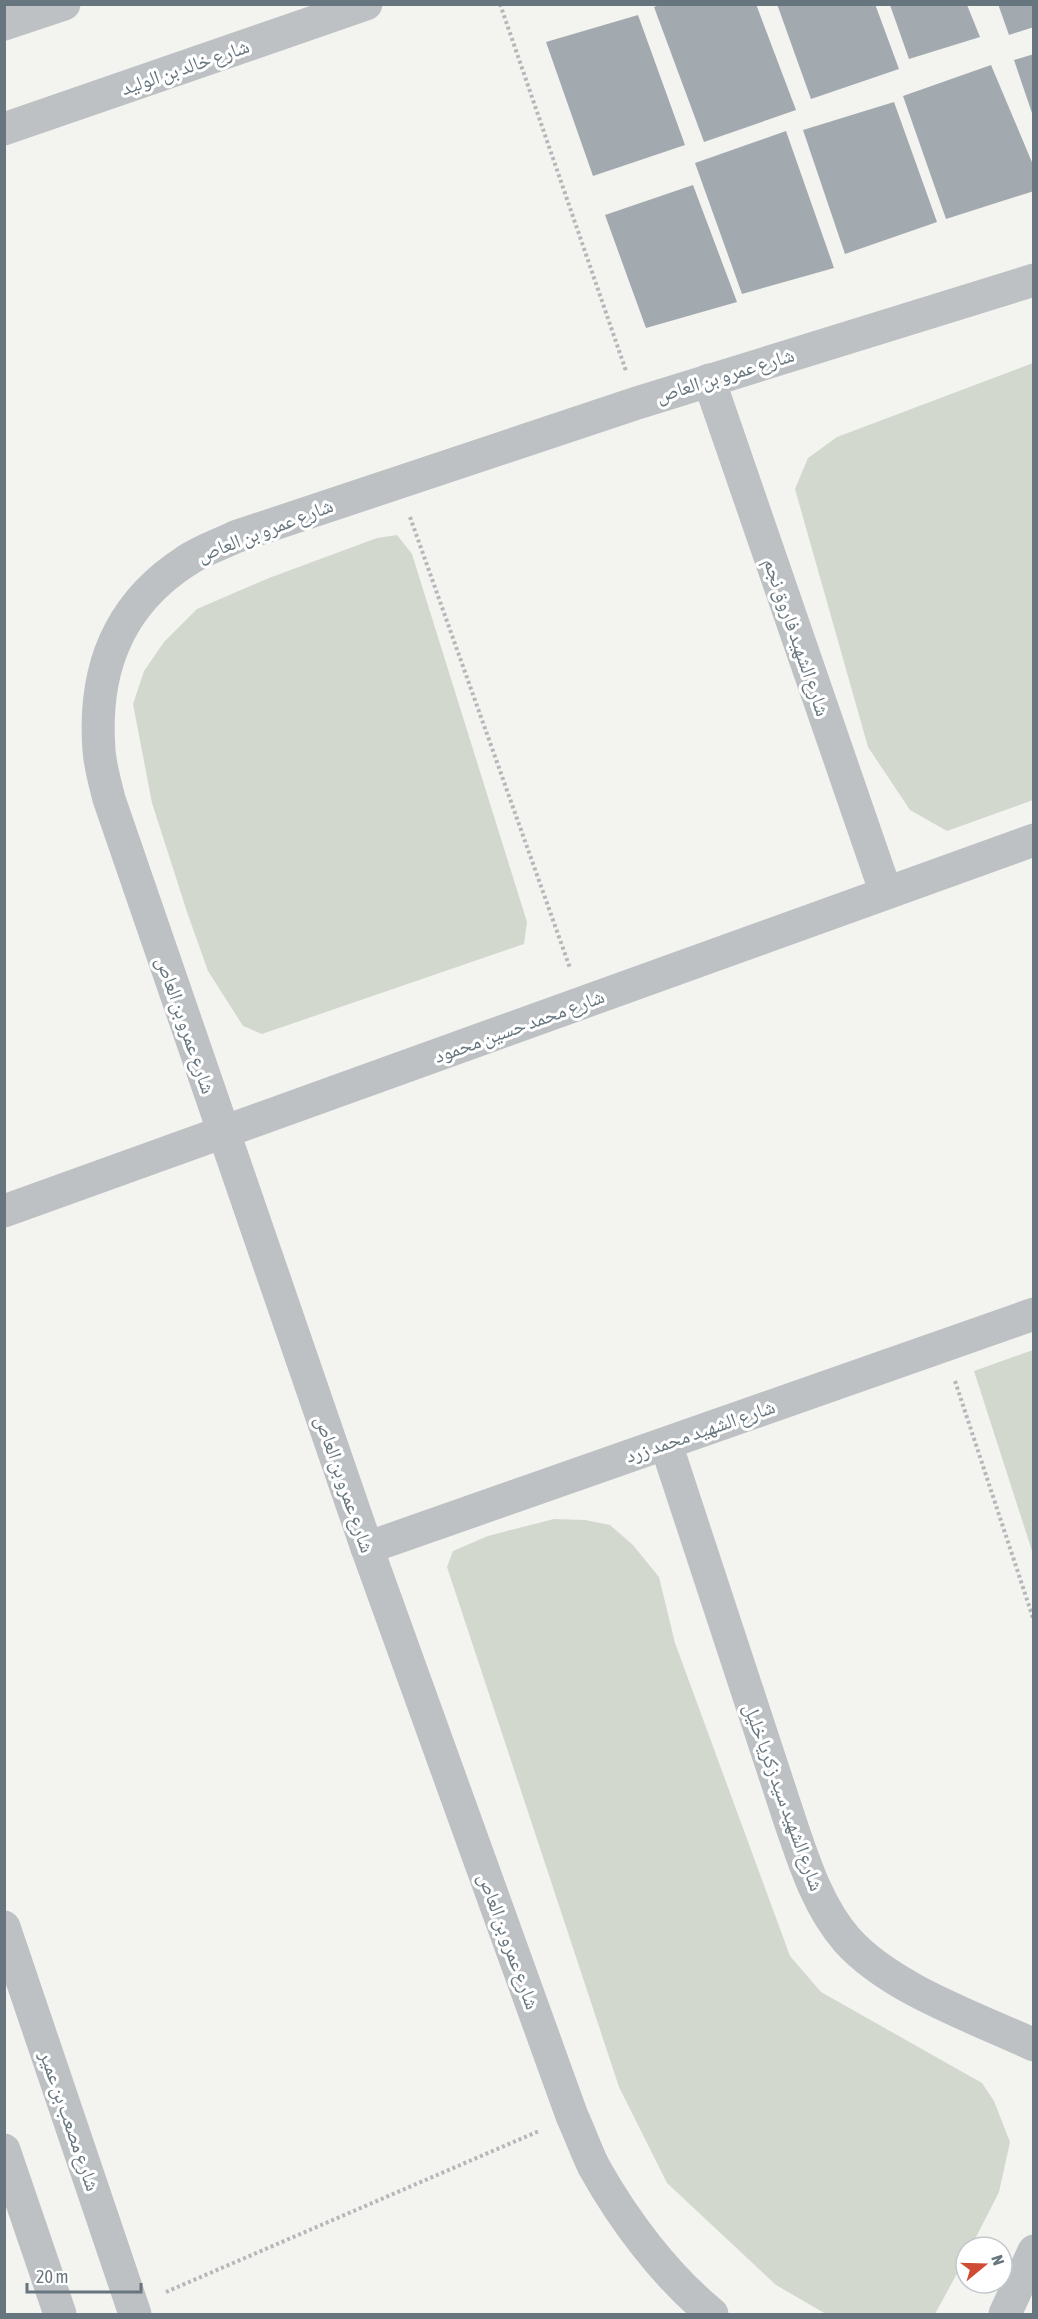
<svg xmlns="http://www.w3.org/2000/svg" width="1038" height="2319" font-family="'Asap Condensed','Noto Naskh Arabic',sans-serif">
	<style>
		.green { fill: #d3d8cf }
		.building { fill: #a3aaaf }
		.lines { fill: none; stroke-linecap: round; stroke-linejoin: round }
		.path { stroke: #b5b8ba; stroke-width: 4; stroke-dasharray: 3 3; stroke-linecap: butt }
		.minor { stroke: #bdc1c4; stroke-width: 33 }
		.labels { text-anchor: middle; stroke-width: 6; stroke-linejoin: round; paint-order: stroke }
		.street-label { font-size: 20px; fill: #66757e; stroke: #fff }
	</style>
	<rect width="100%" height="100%" fill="#f3f3f0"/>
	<g class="green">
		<polygon points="1033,363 1033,800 947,831 910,810 868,747 795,489 808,458 837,437"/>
		<polygon points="397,535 412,554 527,922 524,944 262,1034 243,1026 208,971 187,912 152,803 133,704 144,671 164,642 197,609 269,578 377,538"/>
		<polygon points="1033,1350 1034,1350 1033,1554 974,1371"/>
		<polygon points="554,1519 585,1520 610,1525 633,1545 659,1577 675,1643 790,1956 821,1992 982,2083 994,2101 1010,2142 999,2192 971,2247 966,2247 966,2257 935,2314 826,2314 776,2285 667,2183 619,2087 447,1567 453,1551 488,1536"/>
	</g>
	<g class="building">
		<polygon points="663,4 756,4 796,110 704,142 654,7"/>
		<polygon points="777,4 875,4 899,69 811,99"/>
		<polygon points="998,4 1034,4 1034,27 1009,35"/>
		<polygon points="890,5 967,5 980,37 909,59"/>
		<polygon points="638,15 685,145 593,176 546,42"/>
		<polygon points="1034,54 1034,116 1033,116 1014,60"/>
		<polygon points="991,65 1034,167 1034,191 946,219 903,96"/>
		<polygon points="894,102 937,222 845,254 803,130"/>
		<polygon points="786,131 834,268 742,294 695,163"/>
		<polygon points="693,185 737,302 646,328 605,215"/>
	</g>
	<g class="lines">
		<g class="path">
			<polyline points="500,4 626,371"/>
			<polyline points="410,517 570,968"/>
			<polyline points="955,1381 1034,1621"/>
			<polyline points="166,2292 539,2131"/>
		</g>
		<g class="minor">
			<polyline points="4,24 64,4"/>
			<polyline points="4,129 366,4"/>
			<polyline points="709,380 886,893"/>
			<polyline points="4,1211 1034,840"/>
			<path d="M666 1444 790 1821C804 1862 818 1907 847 1940 891 1989 974 2017 1034 2045"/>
			<polyline points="367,1548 1034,1314"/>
			<polyline points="4,1927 135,2314"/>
			<polyline points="4,2150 60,2314"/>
			<path d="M712 2314C665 2275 624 2221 594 2167 586 2151 580 2133 572 2116L367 1548 109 799C105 783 100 766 99 750 93 670 118 605 186 561 200 551 219 545 235 537L637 403 1034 280"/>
			<polyline points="1005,2314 1034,2251"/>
		</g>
	</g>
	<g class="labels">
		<g class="street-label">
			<text transform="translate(185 67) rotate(-19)" y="7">شارع خالد بن الوليد</text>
			<text transform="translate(725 375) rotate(-17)" y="7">شارع عمرو بن العاص</text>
			<text transform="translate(265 530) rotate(-21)" y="7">شارع عمرو بن العاص</text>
			<text transform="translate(797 637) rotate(71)" y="7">شارع الشهيد فاروق نجم</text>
			<text transform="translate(186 1025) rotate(71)" y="7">شارع عمرو بن العاص</text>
			<text transform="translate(519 1026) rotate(-20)" y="7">شارع محمد حسين محمود</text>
			<text transform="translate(700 1431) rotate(-19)" y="7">شارع الشهيد محمد زرد</text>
			<text transform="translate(345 1484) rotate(71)" y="7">شارع عمرو بن العاص</text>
			<text transform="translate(784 1797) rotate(70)" y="7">شارع الشهيد سيد زكريا خليل</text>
			<text transform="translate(509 1941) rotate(70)" y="7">شارع عمرو بن العاص</text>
			<text transform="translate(70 2121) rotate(71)" y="7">شارع مصعب بن عمير</text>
		</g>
	</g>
	<rect width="1038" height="2319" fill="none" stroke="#66757e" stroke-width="12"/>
	<g transform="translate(984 2265) rotate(71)"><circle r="28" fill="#ffffff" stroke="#c2c8cb" stroke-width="1.5"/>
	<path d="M0-4.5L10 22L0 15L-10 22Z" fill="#cf4c35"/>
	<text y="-9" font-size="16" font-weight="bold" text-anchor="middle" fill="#66757e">N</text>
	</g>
	<path d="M27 2283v9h114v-9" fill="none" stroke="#66757e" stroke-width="3"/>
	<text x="36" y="2283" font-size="18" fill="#66757e" stroke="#ffffff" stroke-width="4.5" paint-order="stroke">20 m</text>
</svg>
